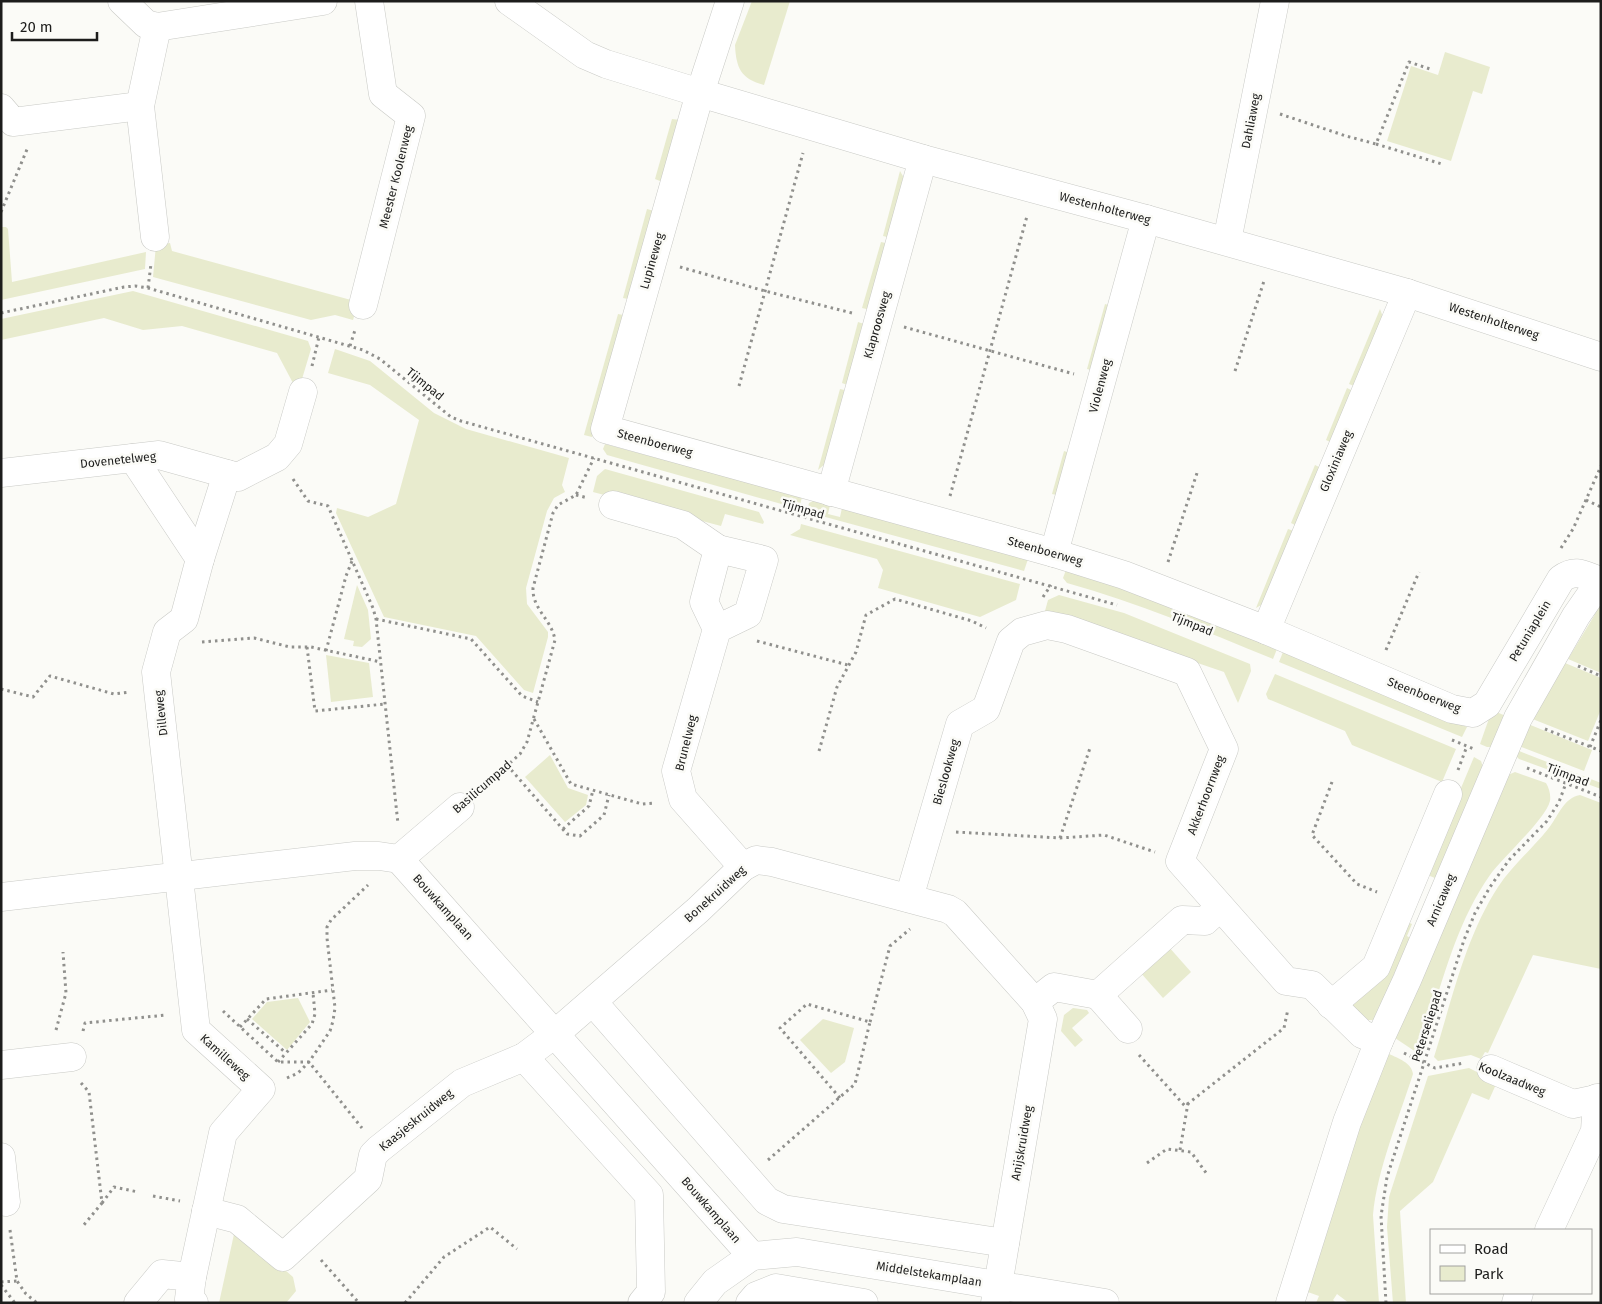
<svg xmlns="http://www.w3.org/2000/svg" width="1602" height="1304" font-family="'Fira Sans',sans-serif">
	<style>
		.green { fill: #e8ebce }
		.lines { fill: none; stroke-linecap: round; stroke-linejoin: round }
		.minor-casing { stroke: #c9cac6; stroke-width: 29 }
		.path { stroke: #90908d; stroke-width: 3; stroke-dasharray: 2.5 4; stroke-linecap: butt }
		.minor { stroke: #fff; stroke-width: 28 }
		.labels { text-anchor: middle; stroke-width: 5; stroke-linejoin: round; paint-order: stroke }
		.street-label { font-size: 12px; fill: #1d1d1c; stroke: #fbfbf7 }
	</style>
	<rect width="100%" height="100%" fill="#fbfbf7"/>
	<g class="green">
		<path d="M752 1H790L764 85C741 79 736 68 735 45Z"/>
		<polygon points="1445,52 1490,67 1482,94 1473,91 1451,161 1387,141 1411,66 1438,75"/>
		<polygon points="672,119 680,120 662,180 660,181 655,179"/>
		<polygon points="900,171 904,178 891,238 883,236"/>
		<polygon points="647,209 654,211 628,299 623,298"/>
		<polygon points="2,227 6,227 8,229 12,282 146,252 145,269 1,300"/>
		<polygon points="881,242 890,244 871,310 862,308"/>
		<polygon points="170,243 172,251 351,300 358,304 353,320 335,315 311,320 153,277 156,245"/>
		<polygon points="133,291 308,341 311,349 302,379 294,385 277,353 182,326 143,330 104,318 1,340 1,319"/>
		<polygon points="1105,304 1114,307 1096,371 1087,369"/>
		<polygon points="1380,309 1383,317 1357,387 1349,384"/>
		<polygon points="618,314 623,315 625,320 592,437 584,435"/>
		<polygon points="858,322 867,325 850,386 842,383"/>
		<polygon points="335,349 370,361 434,413 466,429 569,458 562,485 565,492 554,498 547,511 526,588 527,604 548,632 548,637 533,693 524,690 476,636 384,617 336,513 337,508 368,517 396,504 419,420 370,385 328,373"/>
		<polygon points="1347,388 1355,392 1334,444 1326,440"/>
		<polygon points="840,389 849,391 826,463 818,470"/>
		<polygon points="605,444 802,497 799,509 607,455 603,449"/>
		<polygon points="1064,451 1073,454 1061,496 1052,494"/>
		<polygon points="1315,465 1321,468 1299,527 1291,523"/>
		<polygon points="605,469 759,512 764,522 763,524 725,514 721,526 593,492 597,476"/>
		<polygon points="815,500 830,505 828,514 840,517 842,508 1028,559 1024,571 807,512 809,503"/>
		<polygon points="801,524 1020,584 1016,600 980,617 878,588 883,570 877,559 790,535 800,529"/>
		<polygon points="1288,529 1297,532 1263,604 1256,608"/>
		<path d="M1066 570 1136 591 1277 649 1273 659C1205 631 1138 603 1067 583L1063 578Z"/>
		<polygon points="357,585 368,610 371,639 362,647 353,646 354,641 344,639"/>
		<polygon points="1059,595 1124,613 1250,664 1251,671 1238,703 1224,672 1045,611 1048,600"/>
		<polygon points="1601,601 1601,673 1568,659 1594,616"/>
		<polygon points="1283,652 1467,727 1462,737 1279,662"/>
		<polygon points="326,655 369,663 373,697 331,702"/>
		<polygon points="1565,663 1601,678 1601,709 1588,741 1530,718"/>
		<polygon points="1275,674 1456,749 1442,782 1352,745 1345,731 1268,699 1266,694"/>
		<polygon points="1492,710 1508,717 1492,747 1487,747 1480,744"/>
		<polygon points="1528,724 1592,750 1584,771 1519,746"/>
		<polygon points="1514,749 1601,783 1601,789 1519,759 1516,756"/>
		<polygon points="550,755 568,788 588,795 586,805 565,822 525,777"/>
		<polygon points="1474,757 1481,761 1483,767 1436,881 1435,878 1425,874"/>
		<path d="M1515 772 1546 783C1549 788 1551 795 1550 801 1545 820 1503 857 1490 875 1454 926 1440 991 1421 1049L1416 1052 1395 1038 1508 775Z"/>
		<path d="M1580 795 1601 803V969L1533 955 1488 1053 1485 1052 1481 1059 1471 1055 1438 1061 1434 1057C1452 1000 1465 938 1498 887 1512 866 1532 849 1548 829 1558 817 1563 798 1580 795Z"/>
		<polygon points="1405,921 1412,924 1407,936 1410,938 1379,1015 1374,1020 1363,1020 1349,1005"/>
		<polygon points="1168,946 1191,972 1163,998 1140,972"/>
		<polygon points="298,998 310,1022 287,1050 252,1019 267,1002"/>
		<polygon points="1073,1008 1087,1010 1089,1013 1072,1028 1083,1040 1075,1047 1061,1031 1064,1015"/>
		<polygon points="823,1019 854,1028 845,1062 831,1073 800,1040"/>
		<path d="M1389 1054C1398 1058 1412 1063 1413 1074 1399 1118 1377 1170 1373 1215L1379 1303H1349L1337 1294 1333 1300 1336 1303H1316L1319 1296 1305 1291 1358 1124Z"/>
		<polygon points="1469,1068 1497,1082 1489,1100 1472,1093 1433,1182 1400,1211 1406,1303 1393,1303 1387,1227 1389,1197 1428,1076"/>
		<polygon points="236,1225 253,1246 282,1272 285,1270 293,1277 296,1291 286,1303 219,1303"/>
	</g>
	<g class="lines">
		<g class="minor-casing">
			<g id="minor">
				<polyline points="122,1 146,24 157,27 323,1"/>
				<path d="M509 1 585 55 606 64 700 93 605 429 1054 553 1124 575 1266 630 1452 709 1473 713 1487 704 1561 579C1576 568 1584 575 1600 581"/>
				<polyline points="730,1 700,93 923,159 1146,219 1407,293 1601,357"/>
				<polyline points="1,108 13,122 140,106"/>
				<polyline points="155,237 140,106 157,27"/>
				<polyline points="1227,241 1275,1"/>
				<polyline points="363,305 411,116 383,94 369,1"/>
				<polyline points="133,458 200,559"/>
				<polyline points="1,473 159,455 238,477 277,457 288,444 303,392"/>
				<polyline points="831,492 923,159"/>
				<polyline points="613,505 683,525 718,549"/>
				<polyline points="1054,553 1146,219"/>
				<polyline points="717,629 704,602 718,549 764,560 748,614 717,629 676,771 683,799 743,867"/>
				<polyline points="1266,630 1407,293"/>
				<polyline points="399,859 460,807"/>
				<polyline points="1,897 355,856 379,856 399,859 752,1256"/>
				<polyline points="909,898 960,724 986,709 1011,641 1022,632 1047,625 1067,629 1187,672 1224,749 1180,861 1286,981 1312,985 1362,1034 1379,1041"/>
				<polyline points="1098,995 1128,1029"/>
				<polyline points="593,1002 767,1201 783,1209 1005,1243"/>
				<polyline points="1035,1002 1054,987 1098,995 1182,920 1205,921 1220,907"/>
				<polyline points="1331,1005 1376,967 1448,794"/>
				<polyline points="524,1057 649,1195 651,1292 642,1303"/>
				<polyline points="1,1065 72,1057"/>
				<polyline points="1491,1069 1573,1104 1601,1098"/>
				<polyline points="1,1157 6,1202"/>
				<polyline points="206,1211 237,1219 283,1257 368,1179 373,1155 379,1149 462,1083 524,1057 556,1033 698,910 743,867 756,860 772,862 948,909 955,913 1035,1002 1043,1019 995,1303"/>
				<polyline points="1549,1230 1595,1131 1597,1098"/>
				<polyline points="752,1256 797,1252 1105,1303"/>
				<polyline points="138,1303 162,1274 192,1277"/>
				<polyline points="194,1303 189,1299 192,1277 223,1133 261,1089 196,1030 156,672 167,632 184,619 200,559 227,474"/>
				<polyline points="698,1303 715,1282 752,1256"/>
				<polyline points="750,1303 756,1296 776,1288 864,1303"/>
				<polyline points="1290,1303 1347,1122 1379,1041 1407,980 1518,718 1576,616 1601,580"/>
				<polyline points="1516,1303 1519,1293"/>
			</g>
		</g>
		<g class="path">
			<polyline points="1280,114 1346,136 1376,144 1409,62 1433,70"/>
			<polyline points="1376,144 1442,164"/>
			<polyline points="1,212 28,147"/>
			<polyline points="680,267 765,291 852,313"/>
			<polyline points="148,288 151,264"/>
			<polyline points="1,313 124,287 135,286 148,288 363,350 380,359 451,417 461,421 1117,605"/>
			<polyline points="904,327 1074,374"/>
			<polyline points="350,346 355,330"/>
			<polyline points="312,366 319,337"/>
			<polyline points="1235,371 1264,281"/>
			<polyline points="739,386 803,153"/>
			<polyline points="293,479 308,501 328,506 373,608 376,619 398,824"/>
			<polyline points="576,495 588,498"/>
			<polyline points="950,496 1027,216"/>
			<polyline points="1586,500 1601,507"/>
			<polyline points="1561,548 1573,529 1601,466"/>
			<polyline points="1168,562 1197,473"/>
			<polyline points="1043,597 1051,585"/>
			<polyline points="376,619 471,639 522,696 538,702"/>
			<polyline points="757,641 848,665"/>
			<polyline points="202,642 254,638 290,647 311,647 381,662"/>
			<polyline points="307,647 315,711 385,704"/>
			<polyline points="1386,650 1419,572"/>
			<polyline points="326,651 346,576 352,561"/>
			<polyline points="1578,666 1601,676"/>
			<polyline points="1,689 33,697 50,676 114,694 130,692"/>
			<polyline points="534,719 571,784 642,804 654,803"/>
			<polyline points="1545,729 1601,751"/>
			<polyline points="1452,740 1474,749"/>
			<polyline points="1590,747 1601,720"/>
			<polyline points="819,751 837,687 856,652 866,615 895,599 972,621 986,628"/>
			<polyline points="507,765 567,834 580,836 604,815 609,795"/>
			<polyline points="1527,768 1601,797"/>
			<polyline points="1458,770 1467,746"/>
			<polyline points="1332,782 1312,835 1357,884 1377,892"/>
			<path d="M481 789 520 754 527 742 555 640C552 620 532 609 533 588L553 513 558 505 576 495 594 458"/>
			<polyline points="563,829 589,806 593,790"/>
			<polyline points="956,832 1060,838 1104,835 1155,852"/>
			<polyline points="1060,838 1090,748"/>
			<polyline points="223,1011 278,1062 309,1062 362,1128"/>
			<polyline points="247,1019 286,1053"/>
			<polyline points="870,1022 890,946 910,929"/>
			<polyline points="240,1027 266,999 332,990"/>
			<polyline points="56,1030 66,993 63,952"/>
			<polyline points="83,1031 85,1023 166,1015"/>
			<polyline points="1404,1053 1435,1068 1464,1063"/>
			<polyline points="1139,1055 1185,1106 1284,1028 1288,1009"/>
			<polyline points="278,1062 312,1024 315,1014 313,993"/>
			<polyline points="287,1078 298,1073 309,1062 330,1031 333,1021 335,1008 327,938 327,927 331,920 368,885"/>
			<polyline points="81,1083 89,1092 102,1203 83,1226"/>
			<polyline points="1180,1150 1188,1103"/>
			<polyline points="768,1160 855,1084 870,1022 807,1004 780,1028 840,1098"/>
			<polyline points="1147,1163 1167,1149 1191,1152 1207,1174"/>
			<polyline points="153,1196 180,1201"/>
			<polyline points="102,1203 114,1187 138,1192"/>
			<polyline points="10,1230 17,1281 26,1294 37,1303"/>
			<polyline points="321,1260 359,1303"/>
			<polyline points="1,1282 17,1281"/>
			<polyline points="1,1285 15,1303"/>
			<polyline points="405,1303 444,1257 490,1227 517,1249"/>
			<polyline points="1386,1303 1381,1216 1387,1177 1464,940 1475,913 1490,887 1509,860 1547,821 1559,802 1566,783"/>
		</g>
		<use href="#minor" class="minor"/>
	</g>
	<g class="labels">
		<g class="street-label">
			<text transform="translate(1251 121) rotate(-79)" y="4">Dahliaweg</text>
			<text transform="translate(396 177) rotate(-76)" y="4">Meester Koolenweg</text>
			<text transform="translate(1105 208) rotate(15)" y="4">Westenholterweg</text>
			<text transform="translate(652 261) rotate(-74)" y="4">Lupineweg</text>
			<text transform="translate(1494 321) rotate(18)" y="4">Westenholterweg</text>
			<text transform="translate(877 325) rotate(-74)" y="4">Klaproosweg</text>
			<text transform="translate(425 384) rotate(39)" y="4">Tijmpad</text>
			<text transform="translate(1100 386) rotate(-75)" y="4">Violenweg</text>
			<text transform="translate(655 443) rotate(15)" y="4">Steenboerweg</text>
			<text transform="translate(118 460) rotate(-6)" y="4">Dovenetelweg</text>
			<text transform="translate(1336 461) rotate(-67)" y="4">Gloxiniaweg</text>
			<text transform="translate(803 509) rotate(16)" y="4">Tijmpad</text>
			<text transform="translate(1045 551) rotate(16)" y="4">Steenboerweg</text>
			<text transform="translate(1192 624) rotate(22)" y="4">Tijmpad</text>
			<text transform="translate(1530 631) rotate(-59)" y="4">Petuniaplein</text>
			<text transform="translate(1424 695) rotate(21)" y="4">Steenboerweg</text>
			<text transform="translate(161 713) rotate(-96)" y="4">Dilleweg</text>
			<text transform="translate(686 743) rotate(-76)" y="4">Brunelweg</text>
			<text transform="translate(946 772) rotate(-74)" y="4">Bieslookweg</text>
			<text transform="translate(1568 775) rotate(21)" y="4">Tijmpad</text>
			<text transform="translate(482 787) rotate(-41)" y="4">Basilicumpad</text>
			<text transform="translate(1206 795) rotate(-69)" y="4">Akkerhoornweg</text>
			<text transform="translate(715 894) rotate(-42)" y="4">Bonekruidweg</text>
			<text transform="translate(1441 900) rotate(-67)" y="4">Arnicaweg</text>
			<text transform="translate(443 907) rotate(48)" y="4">Bouwkamplaan</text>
			<text transform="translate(1427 1026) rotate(-72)" y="4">Peterseliepad</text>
			<text transform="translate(225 1057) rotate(42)" y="4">Kamilleweg</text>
			<text transform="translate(1512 1079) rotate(22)" y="4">Koolzaadweg</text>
			<text transform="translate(416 1120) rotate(-39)" y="4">Kaasjeskruidweg</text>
			<text transform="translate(1022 1143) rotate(-80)" y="4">Anijskruidweg</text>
			<text transform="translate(711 1210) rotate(49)" y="4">Bouwkamplaan</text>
			<text transform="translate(929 1274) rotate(9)" y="4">Middelstekamplaan</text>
		</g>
	</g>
	<rect width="1602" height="1304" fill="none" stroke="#1d1d1c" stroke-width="5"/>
	<rect x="1430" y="1229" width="162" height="65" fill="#fbfbf7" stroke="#a2a29f"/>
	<rect x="1440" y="1245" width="25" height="8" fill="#ffffff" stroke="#a2a29f"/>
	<text x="1474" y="1254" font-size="15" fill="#1d1d1c">Road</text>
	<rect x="1440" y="1266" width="25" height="15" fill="#e8ebce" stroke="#a2a29f"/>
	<text x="1474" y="1279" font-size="15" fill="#1d1d1c">Park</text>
	<path d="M12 32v8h85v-8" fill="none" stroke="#1d1d1c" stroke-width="2.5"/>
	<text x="20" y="32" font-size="15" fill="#1d1d1c" stroke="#fbfbf7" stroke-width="4" paint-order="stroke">20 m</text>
</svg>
